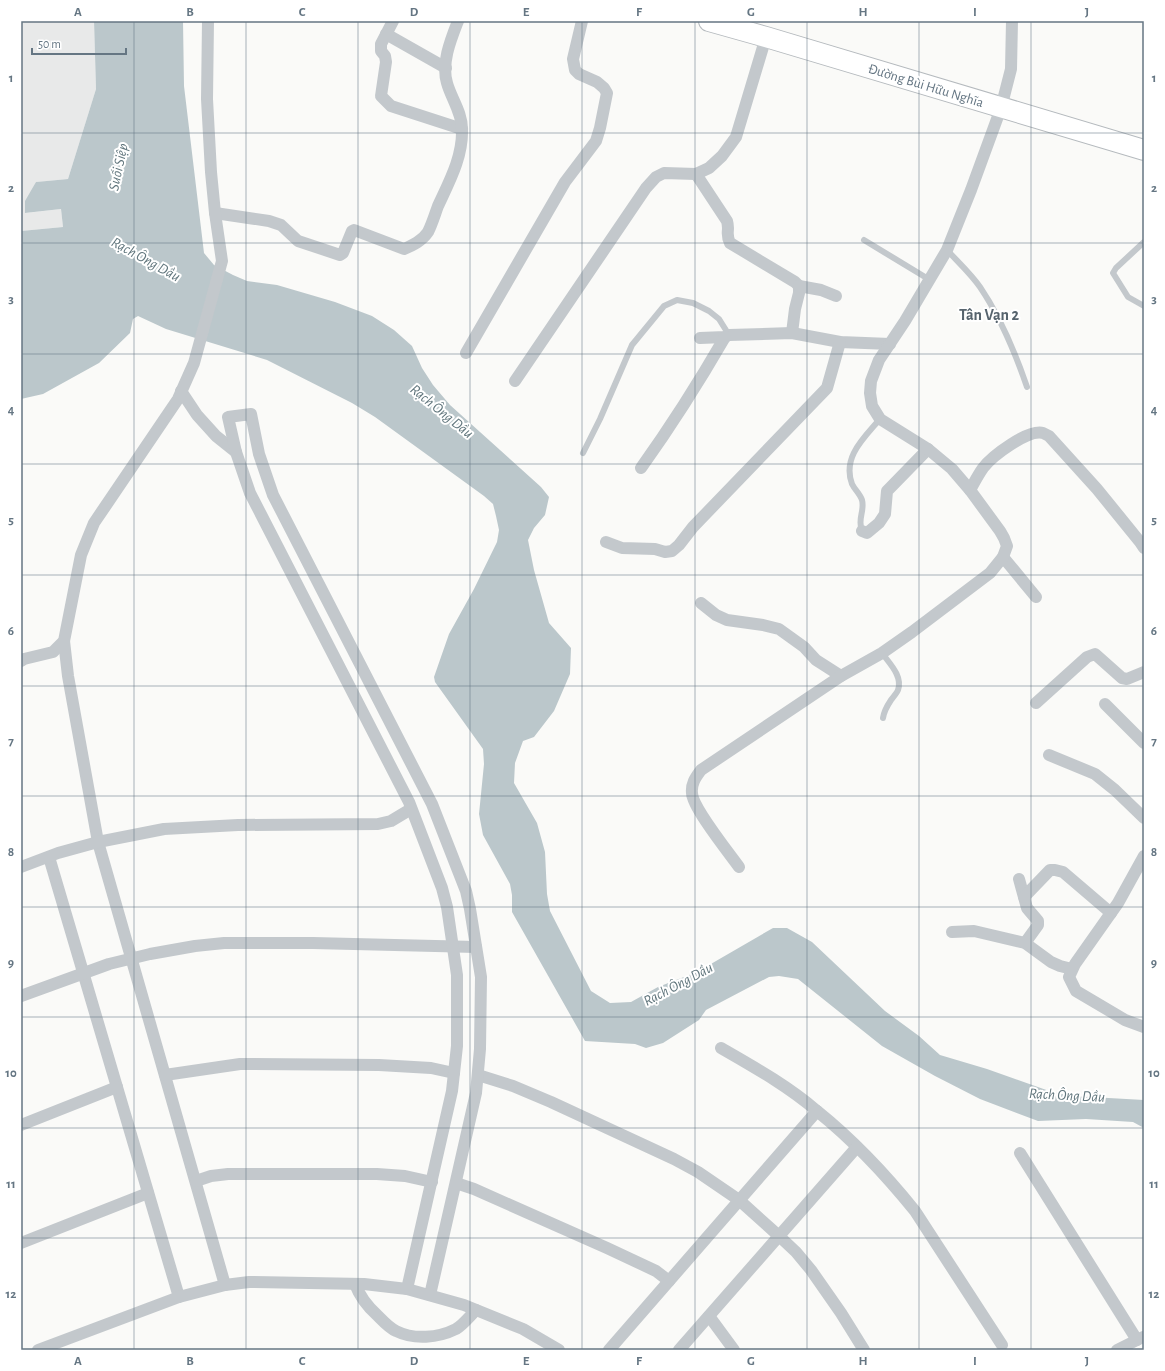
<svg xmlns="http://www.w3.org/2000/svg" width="1165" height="1371" font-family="'Alegreya Sans',sans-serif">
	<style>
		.built { fill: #e8e9e9 }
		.water { fill: #bbc7cb }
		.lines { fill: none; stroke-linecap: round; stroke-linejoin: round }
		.primary-casing { stroke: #b5babe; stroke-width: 22 }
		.lane { stroke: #c3c8cc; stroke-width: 6 }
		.street { stroke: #c3c8cc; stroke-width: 12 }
		.primary { stroke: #fff; stroke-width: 20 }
		.grid { fill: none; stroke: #657683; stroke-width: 1; stroke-opacity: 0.55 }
		.labels { text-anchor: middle; stroke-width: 4; stroke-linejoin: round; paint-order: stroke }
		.street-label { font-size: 14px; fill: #657683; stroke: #fff }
		.water-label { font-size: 15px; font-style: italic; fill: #60757c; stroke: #fff }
		.quarter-label { font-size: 16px; font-weight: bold; fill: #57646e; stroke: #fff }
		.neatline { fill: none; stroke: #657683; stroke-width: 1.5 }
		.grid-label { font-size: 13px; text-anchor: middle; font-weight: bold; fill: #657683 }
	</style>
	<rect width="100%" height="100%" fill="#fafaf8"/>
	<polygon class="built" points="21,21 94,21 96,89 68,179 36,182 26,213 61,209 63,227 21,231"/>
	<polygon class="water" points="94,21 183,21 184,86 204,253 214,265 233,275 247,281 277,285 335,302 372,316 394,330 412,346 422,368 433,385 450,405 541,487 549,497 545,515 534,528 528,540 534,570 549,623 571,648 570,674 554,711 534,737 523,741 515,763 514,783 537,823 545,852 547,894 550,911 591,991 610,1003 631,1002 658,987 697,972 773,928 787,928 812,942 885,1011 919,1036 940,1055 987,1069 1052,1092 1073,1096 1144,1100 1144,1128 1133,1122 1086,1119 1038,1121 980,1099 935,1076 882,1046 798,979 779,976 769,977 706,1010 699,1020 663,1043 646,1048 635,1044 585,1041 512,912 512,895 510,884 483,835 479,814 484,764 483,749 435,682 434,677 449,634 474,589 497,542 499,530 496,516 493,504 484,496 375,417 352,403 267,360 166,329 138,316 133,319 130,333 99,363 43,394 21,399 21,231 63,227 61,209 25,213 25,201 36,182 68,179 96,89"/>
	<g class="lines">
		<g class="primary-casing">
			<polyline id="primary" points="709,21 766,37 1144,150"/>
		</g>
		<g class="lane">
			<polyline points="864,240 930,280"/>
			<polyline points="1144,242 1116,268 1113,273 1128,297 1144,306"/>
			<path d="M947 250C958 262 971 274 980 287 1001 318 1015 352 1027 387"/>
			<polyline points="583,453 600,419 632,345 664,306 677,300 693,303 709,311 719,319 729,335"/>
			<path d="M862 531C857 519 865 511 862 500 860 494 855 490 852 484 842 457 864 438 880 419"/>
			<path d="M882 653C889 663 903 676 898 690 897 693 893 697 891 700 887 706 884 711 883 718"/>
		</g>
		<g class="street">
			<polyline points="393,21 381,44 381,51 385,56 386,62 381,96 391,106 462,129"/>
			<polyline points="386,34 446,68"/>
			<path d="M696 174 727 221C730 231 725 233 730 243L795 282 799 286V293L795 309 792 333"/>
			<path d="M215 213 269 221 281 225 298 241 340 255 343 253 352 231 354 230 404 249C413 245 422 241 428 232 432 224 435 214 438 206 449 182 463 157 462 129 462 112 451 98 447 83 441 63 451 39 458 21"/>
			<polyline points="799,286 821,290 836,296"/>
			<polyline points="700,338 725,337 729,335 792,333 840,342 890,344"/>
			<polyline points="466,353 565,182 596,141 600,128 607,93 604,88 597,82 579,74 575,70 573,59 582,21"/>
			<polyline points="515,381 646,188 656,177 664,173 696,174 709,168 722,156 736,137 766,37"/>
			<polyline points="181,391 197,415 216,436 236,452"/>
			<path d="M641 468C671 426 699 382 725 337"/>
			<path d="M970 490C974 483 978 475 983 468 992 456 1028 429 1043 433 1045 434 1047 435 1049 436L1097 489 1140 542 1144 548"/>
			<polyline points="862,531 867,533 879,523 885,514 887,491 890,488 928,449"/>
			<polyline points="606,542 622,548 655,549 665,552 672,551 679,545 693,527 827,388 840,342"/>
			<polyline points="1003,557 1036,597"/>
			<polyline points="701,603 716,615 727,620 763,625 779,629 804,647 816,660 841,676"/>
			<polyline points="64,641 68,676 98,842 225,1285"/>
			<polyline points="21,661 24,659 53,652 64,641 81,555 94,523 178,399 194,363 222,261 215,213 211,172 207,99 208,21"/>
			<polyline points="1036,703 1087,657 1095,654 1122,678 1127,679 1144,672"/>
			<polyline points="1105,704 1144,743"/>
			<polyline points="1049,755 1095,774 1115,790 1144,818"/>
			<polyline points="1144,856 1118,903 1075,964 1069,977 1076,991 1125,1020 1144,1027"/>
			<polyline points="49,857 179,1297"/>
			<polyline points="21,867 58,853 98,842 164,829 238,825 378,824 391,821 411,809"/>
			<path d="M739 867C729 853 692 807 692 793 691 783 696 777 701 770L841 676 882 653 912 632 990 573 1003 557 1007 546 1004 538 1000 531 970 490 952 469 928 449 880 419 872 406 870 393 871 381 879 360 905 321 947 250 971 190 1001 108 1011 69 1012 21"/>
			<polyline points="1019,879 1027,908 1038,921 1038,925 1025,943"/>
			<polyline points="1024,897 1050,870 1055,870 1063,872 1111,913"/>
			<polyline points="952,932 974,931 1025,943 1051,962 1060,966 1072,969"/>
			<polyline points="21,996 109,964 150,954 195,946 224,943 313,943 476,947"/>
			<path d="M721 1048C754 1067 788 1086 817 1111 853 1140 886 1175 915 1211L1002 1345"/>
			<polyline points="165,1075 240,1064 379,1065 431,1068 454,1073"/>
			<polyline points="478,1075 513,1086 551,1102 674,1159 698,1172 739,1200 779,1236 796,1252 811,1270 841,1313 864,1350"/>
			<polyline points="21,1125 117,1087"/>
			<polyline points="1020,1153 1137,1340"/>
			<polyline points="196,1181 211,1176 228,1174 377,1174 405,1176 432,1182"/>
			<polyline points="456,1183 474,1189 607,1248 656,1271 669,1281"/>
			<polyline points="21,1243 148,1193"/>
			<path d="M355 1284C360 1297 367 1306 377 1315 383 1321 389 1328 396 1331 414 1340 438 1338 456 1329 463 1325 470 1316 476 1310"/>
			<polyline points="407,1289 452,1091 457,1046 457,975 447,907 442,888 409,802 250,493 236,452 228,417 251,414 259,454 273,495 432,804 466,891 470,909 481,977 480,1049 476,1093 430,1295"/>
			<polyline points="709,1316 734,1350"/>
			<polyline points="38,1350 179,1297 225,1285 249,1282 364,1284 407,1289 464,1305 523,1329 559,1350"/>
			<polyline points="609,1350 817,1111"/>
			<polyline points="679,1350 857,1147"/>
			<polyline points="1117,1350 1143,1337"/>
		</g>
		<use href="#primary" class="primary"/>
	</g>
	<path class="grid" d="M134 21V1350M246 21V1350M358 21V1350M470 21V1350M582 21V1350M695 21V1350M807 21V1350M919 21V1350M1031 21V1350M21 133H1144M21 243H1144M21 354H1144M21 464H1144M21 575H1144M21 686H1144M21 796H1144M21 907H1144M21 1017H1144M21 1128H1144M21 1238H1144"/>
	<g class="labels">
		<g class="street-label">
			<text transform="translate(926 85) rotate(17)" y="5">Đường Bùi Hữu Nghĩa</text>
		</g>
		<g class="water-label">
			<text transform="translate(118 167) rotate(-78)" y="5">Suối Siệp</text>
			<text transform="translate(146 259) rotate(29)" y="5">Rạch Ông Dầu</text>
			<text transform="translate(442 411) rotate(39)" y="5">Rạch Ông Dầu</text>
			<text transform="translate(678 984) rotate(-28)" y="5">Rạch Ông Dầu</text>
			<text transform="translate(1067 1095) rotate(3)" y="5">Rạch Ông Dầu</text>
		</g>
		<g class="quarter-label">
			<text x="989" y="320">Tân Vạn 2</text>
		</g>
	</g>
	<rect width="1165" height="1371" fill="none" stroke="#ffffff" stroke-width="44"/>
	<path d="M32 48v6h94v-6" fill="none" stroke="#657683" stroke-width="2"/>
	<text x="38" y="48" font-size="12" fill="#657683" stroke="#ffffff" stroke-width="3" paint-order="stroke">50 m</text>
	<rect x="22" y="22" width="1121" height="1327" class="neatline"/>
	<g class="grid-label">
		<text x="78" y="16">A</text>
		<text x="190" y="16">B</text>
		<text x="302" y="16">C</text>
		<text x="414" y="16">D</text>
		<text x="526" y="16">E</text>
		<text x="639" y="16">F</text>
		<text x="751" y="16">G</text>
		<text x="863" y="16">H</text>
		<text x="975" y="16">I</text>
		<text x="1087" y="16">J</text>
		<text x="11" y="82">1</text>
		<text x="1154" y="82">1</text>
		<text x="11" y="192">2</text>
		<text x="1154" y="192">2</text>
		<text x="11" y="303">3</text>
		<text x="1154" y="303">3</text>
		<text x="11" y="414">4</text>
		<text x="1154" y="414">4</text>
		<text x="11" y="524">5</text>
		<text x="1154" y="524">5</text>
		<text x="11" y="635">6</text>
		<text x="1154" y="635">6</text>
		<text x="11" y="745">7</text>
		<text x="1154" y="745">7</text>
		<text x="11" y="856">8</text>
		<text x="1154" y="856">8</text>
		<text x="11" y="967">9</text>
		<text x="1154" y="967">9</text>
		<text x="11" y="1077">10</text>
		<text x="1154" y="1077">10</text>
		<text x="11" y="1188">11</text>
		<text x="1154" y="1188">11</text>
		<text x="11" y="1298">12</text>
		<text x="1154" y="1298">12</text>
		<text x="78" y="1365">A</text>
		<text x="190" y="1365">B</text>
		<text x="302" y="1365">C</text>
		<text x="414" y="1365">D</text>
		<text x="526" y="1365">E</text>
		<text x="639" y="1365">F</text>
		<text x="751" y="1365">G</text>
		<text x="863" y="1365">H</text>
		<text x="975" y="1365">I</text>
		<text x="1087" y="1365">J</text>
	</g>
</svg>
